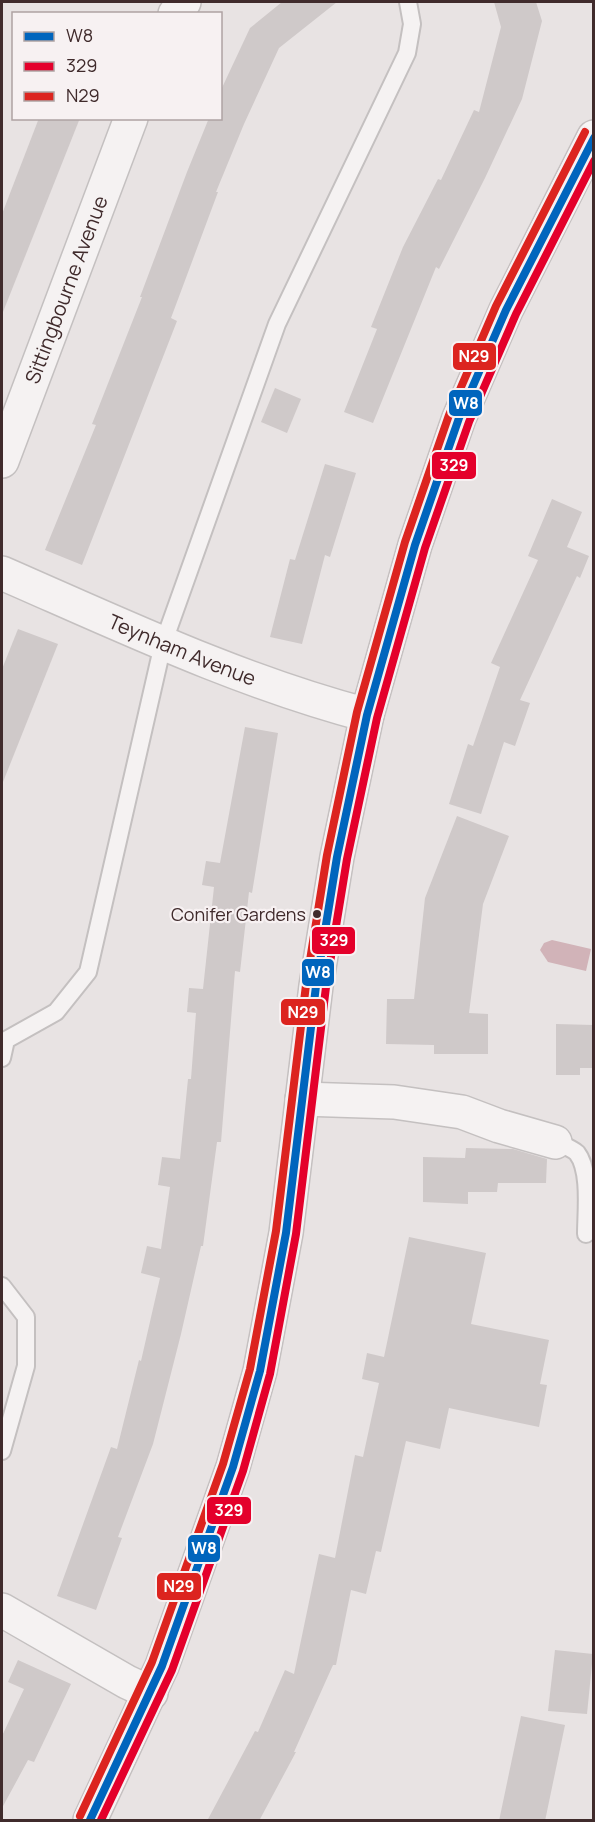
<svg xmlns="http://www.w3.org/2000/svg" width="595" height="1822" font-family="Manrope,sans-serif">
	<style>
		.water { fill: #d1b3b8 }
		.building { fill: #cfc9c9 }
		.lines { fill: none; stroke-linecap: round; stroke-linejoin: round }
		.lane-casing { stroke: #c4c0c0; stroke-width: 20 }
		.street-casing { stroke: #c4c0c0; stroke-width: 36 }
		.primary-casing { stroke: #c5c0c0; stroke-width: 36 }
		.lane { stroke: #f5f2f2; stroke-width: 16 }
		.street { stroke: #f5f2f2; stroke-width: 33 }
		.primary { stroke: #f7f6f6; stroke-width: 33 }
		.bus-1-casing { stroke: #f7f1f2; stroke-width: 12 }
		.bus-2-casing { stroke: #f7f1f2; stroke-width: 12 }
		.bus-3-casing { stroke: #f7f1f2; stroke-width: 12 }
		.bus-1 { stroke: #0065bd; stroke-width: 8 }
		.bus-2 { stroke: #e4002b; stroke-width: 8 }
		.bus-3 { stroke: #dc241f; stroke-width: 8 }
		.bus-dot { fill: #402b2c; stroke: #f7f1f2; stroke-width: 2 }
		.labels { text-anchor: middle; stroke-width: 4.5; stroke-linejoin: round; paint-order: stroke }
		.bus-label { font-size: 18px; fill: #402b2c; stroke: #f7f1f2; text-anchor: end }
		.street-label { font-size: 20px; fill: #402b2c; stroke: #f7f1f2 }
		.line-badge { stroke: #f7f1f2; stroke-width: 2 }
		.badge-label { font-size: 16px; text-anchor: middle; font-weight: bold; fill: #fff }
	</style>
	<rect width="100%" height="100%" fill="#e8e3e3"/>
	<polygon class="water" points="552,940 591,949 586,971 548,962 540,950 544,943"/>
	<g class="building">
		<polygon points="282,2 337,2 279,48 244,124 216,192 218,192 171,318 177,321 82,565 45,550 96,425 92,424 142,297 140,297 187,172 209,118 220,118 220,92 250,28"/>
		<polygon points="494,2 536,2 542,21 522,99 485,178 439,269 436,267 373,423 344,412 377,329 371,327 403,247 438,179 441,180 474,110 479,112 501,27"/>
		<polygon points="39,118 80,118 3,312 2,311 2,214"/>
		<polygon points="275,388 301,399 287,433 261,422"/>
		<polygon points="325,464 356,473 330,557 325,555 302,644 270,637 290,559 295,560"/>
		<polygon points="552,499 582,512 567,547 589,556 580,578 577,576 520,700 530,703 515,746 504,742 481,814 449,804 468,744 473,746 500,667 491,663 538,560 528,556"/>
		<polygon points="18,629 58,644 3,782 2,669"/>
		<polygon points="245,727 278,733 252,893 249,892 240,972 235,971 221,1142 217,1142 203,1246 201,1246 181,1334 153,1444 118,1537 122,1538 96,1610 57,1596 111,1447 117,1449 139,1360 141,1361 160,1278 141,1273 147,1246 161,1249 170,1187 158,1185 162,1157 180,1159 188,1079 191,1079 196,1013 187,1012 189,988 203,989 214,887 202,885 206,861 220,863"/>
		<polygon points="457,816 509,836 483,904 469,1013 488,1014 488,1054 434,1054 434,1045 386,1044 387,999 414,999 425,898"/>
		<polygon points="556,1024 593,1025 592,1068 580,1068 580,1075 556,1075"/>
		<polygon points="466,1148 513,1149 547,1159 546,1183 498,1183 497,1192 468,1192 468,1204 423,1202 423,1157 465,1158"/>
		<polygon points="409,1237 486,1253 471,1324 549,1340 540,1384 547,1385 539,1427 449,1408 440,1449 406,1441 381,1552 376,1551 366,1594 351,1590 336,1665 333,1665 294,1752 296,1752 259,1821 207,1821 255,1731 258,1732 285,1670 294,1674 319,1554 335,1558 355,1455 363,1457 379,1383 362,1379 367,1353 384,1357"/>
		<polygon points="555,1650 593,1654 587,1714 548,1711"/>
		<polygon points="18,1660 71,1684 34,1762 28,1760 2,1808 2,1736 24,1689 8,1682"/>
		<polygon points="521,1716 565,1725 545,1821 499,1821"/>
	</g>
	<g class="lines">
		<g class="lane-casing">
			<g id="lane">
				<polyline points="2,1058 6,1040 56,1012 88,972 163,644 277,324 407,53 412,24 408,2"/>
				<path d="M555 1142C562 1145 572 1148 577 1153 591 1171 586 1212 586 1234"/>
				<polyline points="2,1286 26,1317 26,1366 2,1451"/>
			</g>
		</g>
		<g class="street-casing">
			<g id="street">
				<polyline points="175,14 184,2"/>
				<path id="s1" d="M2 461 131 118"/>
				<path id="s2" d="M2 573C121 625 241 682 367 715"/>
				<polyline points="302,1099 394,1102 462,1112 499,1126 555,1142"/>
				<polyline points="2,1610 127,1682 151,1693"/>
			</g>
		</g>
		<g class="primary-casing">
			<polyline id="primary" points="90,1820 162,1666 233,1467 260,1371 286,1233 316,986 337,857 367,715 415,545 459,418 506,310 594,137"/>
		</g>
		<use href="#lane" class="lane"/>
		<use href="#street" class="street"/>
		<use href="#primary" class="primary"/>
		<g class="bus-1-casing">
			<polyline id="bus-1" points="90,1820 162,1666 233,1467 260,1371 286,1233 316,986 337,857 367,715 415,545 459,418 506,310 594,138"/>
		</g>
		<g class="bus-2-casing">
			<polyline id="bus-2" points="101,1820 172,1670 243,1471 270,1374 296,1234 326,987 347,859 377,718 425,548 469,422 516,314 594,161"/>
		</g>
		<g class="bus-3-casing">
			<polyline id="bus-3" points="80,1816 152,1662 223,1464 250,1369 276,1231 306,985 327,855 357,712 405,542 449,415 496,306 585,132"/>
		</g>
		<use href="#bus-1" class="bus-1"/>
		<use href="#bus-2" class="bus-2"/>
		<use href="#bus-3" class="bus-3"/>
	</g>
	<circle class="bus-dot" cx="317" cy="914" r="5"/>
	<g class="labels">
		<g class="bus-label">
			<text x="306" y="921">Conifer Gardens</text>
		</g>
		<g class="street-label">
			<text dy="7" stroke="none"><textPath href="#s1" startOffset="183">Sittingbourne Avenue</textPath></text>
			<text dy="7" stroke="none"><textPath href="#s2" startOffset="196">Teynham Avenue</textPath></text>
		</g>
	</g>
	<g class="line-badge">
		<rect x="452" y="342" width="45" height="29" rx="6" fill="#dc241f"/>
		<rect x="448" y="389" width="35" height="28" rx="6" fill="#0065bd"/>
		<rect x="431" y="451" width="46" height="29" rx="6" fill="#e4002b"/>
		<rect x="311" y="926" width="45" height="29" rx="6" fill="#e4002b"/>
		<rect x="301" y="958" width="34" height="29" rx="6" fill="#0065bd"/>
		<rect x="280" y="998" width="46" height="28" rx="6" fill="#dc241f"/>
		<rect x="206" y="1496" width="46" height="29" rx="6" fill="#e4002b"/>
		<rect x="187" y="1534" width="34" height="29" rx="6" fill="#0065bd"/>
		<rect x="156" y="1572" width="46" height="29" rx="6" fill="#dc241f"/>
	</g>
	<g class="badge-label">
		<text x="474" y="362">N29</text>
		<text x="466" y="409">W8</text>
		<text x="454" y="471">329</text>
		<text x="334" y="946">329</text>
		<text x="318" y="978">W8</text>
		<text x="303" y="1018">N29</text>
		<text x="229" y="1516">329</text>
		<text x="204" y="1554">W8</text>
		<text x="179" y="1592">N29</text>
	</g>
	<rect width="595" height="1822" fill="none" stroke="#402b2c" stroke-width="6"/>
	<rect x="12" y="12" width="210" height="108" fill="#f7f1f2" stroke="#aea2a3" stroke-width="1.5"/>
	<rect x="24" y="32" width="30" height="9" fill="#0065bd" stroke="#aea2a3" stroke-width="1.5"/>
	<text x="66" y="42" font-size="18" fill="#402b2c">W8</text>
	<rect x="24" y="62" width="30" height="9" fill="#e4002b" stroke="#aea2a3" stroke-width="1.5"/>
	<text x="66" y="72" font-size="18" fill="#402b2c">329</text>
	<rect x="24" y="92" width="30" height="9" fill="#dc241f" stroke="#aea2a3" stroke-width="1.5"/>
	<text x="66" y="102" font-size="18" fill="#402b2c">N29</text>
</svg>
